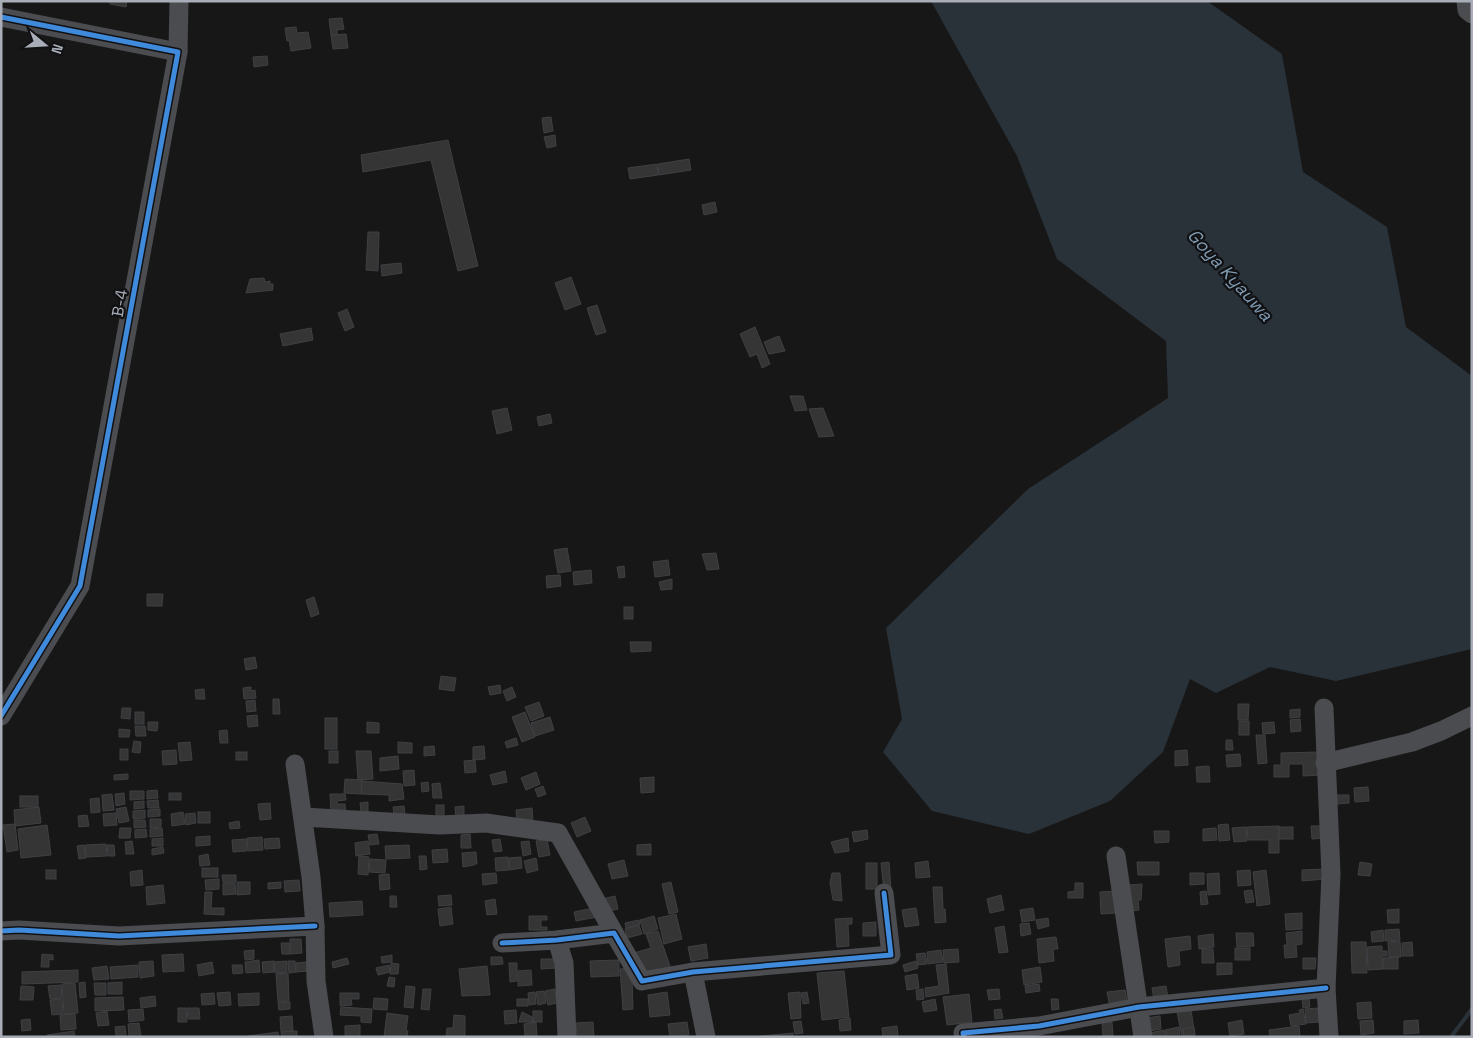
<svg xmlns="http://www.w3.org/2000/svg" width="1473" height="1038" font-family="'Space Grotesk',sans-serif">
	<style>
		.water { fill: #2a3239 }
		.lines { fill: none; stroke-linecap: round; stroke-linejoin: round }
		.stream { stroke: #2a3239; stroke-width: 4 }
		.building { fill: #353536; stroke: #3f4043 }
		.minor { stroke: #4b4c50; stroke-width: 19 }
		.cycleway-casing { stroke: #111113; stroke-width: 8 }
		.cycleway { stroke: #408adc; stroke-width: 5 }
		.labels { text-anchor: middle; stroke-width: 4.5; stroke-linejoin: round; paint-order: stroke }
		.street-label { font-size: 16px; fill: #a8adb8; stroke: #111113 }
		.water-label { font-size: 18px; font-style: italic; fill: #7f9bb3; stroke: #111113 }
	</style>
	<rect width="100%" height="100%" fill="#171717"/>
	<polygon class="water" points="931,1 1207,1 1282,54 1303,172 1387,227 1406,327 1472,376 1472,649 1336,681 1270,667 1216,693 1190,679 1163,752 1110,801 1029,834 932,811 883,752 902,719 886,628 1028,489 1168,398 1166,341 1057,259 1017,156"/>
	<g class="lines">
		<polyline class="stream" points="1451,1037 1472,1009"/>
	</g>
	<g class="building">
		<polygon points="110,1 127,1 126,7 110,4"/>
		<polygon points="342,18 344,29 337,30 337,34 331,35 329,19"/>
		<polygon points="296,27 297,33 308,32 311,48 291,51 289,40 287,41 285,28"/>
		<polygon points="346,34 348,48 333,49 331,35"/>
		<polygon points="267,56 268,65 254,67 253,57"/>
		<polygon points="551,117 553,131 544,133 542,118"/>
		<polygon points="555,135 556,146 547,148 544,137"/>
		<polygon points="448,140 478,266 458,271 431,160 363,172 361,155"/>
		<polygon points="689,159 691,170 659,175 658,164"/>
		<polygon points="657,164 658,175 630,179 628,168"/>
		<polygon points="715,202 717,212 704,215 702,205"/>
		<polygon points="368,232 379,232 378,271 366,270"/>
		<polygon points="401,263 402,273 382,276 381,265"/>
		<polygon points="571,277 581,304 565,310 555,283"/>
		<polygon points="264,278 265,282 270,281 270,284 273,284 273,290 246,293 250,279"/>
		<polygon points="597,305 606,332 596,335 587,308"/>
		<polygon points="347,309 354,327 345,331 338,313"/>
		<polygon points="755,327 770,364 762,368 757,354 750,357 740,334"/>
		<polygon points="311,328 313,340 283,346 280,334"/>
		<polygon points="779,336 785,351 769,354 764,342"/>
		<polygon points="790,396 803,396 807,410 795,411"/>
		<polygon points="507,408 512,430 497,434 492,411"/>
		<polygon points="823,408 834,436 819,437 809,409"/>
		<polygon points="550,414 552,423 539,426 537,417"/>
		<polygon points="567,548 571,571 558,573 554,550"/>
		<polygon points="716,553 719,569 707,570 702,554"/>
		<polygon points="668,560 670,575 655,577 653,562"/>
		<polygon points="624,566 625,577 619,578 617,567"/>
		<polygon points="591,570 592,583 574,585 573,572"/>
		<polygon points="560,575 561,586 547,588 546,576"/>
		<polygon points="672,579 672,589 661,590 659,582"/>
		<polygon points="147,594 163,594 162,606 147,606"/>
		<polygon points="314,597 319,614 311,617 306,600"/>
		<rect x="624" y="607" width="9" height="12"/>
		<polygon points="630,642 651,642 651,651 631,652"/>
		<polygon points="255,657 257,668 246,670 244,659"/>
		<polygon points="441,676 456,678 454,691 439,689"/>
		<polygon points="500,685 501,693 490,695 488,687"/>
		<polygon points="251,687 251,691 255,690 256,698 244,699 243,688"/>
		<polygon points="512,687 516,697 507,701 503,691"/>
		<polygon points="204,689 205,699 196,699 195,690"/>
		<polygon points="273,699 279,699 280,714 273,714"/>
		<polygon points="255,700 256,711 247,712 246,701"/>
		<polygon points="539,702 544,716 531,721 525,707"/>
		<polygon points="1238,704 1249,704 1248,720 1238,720"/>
		<polygon points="122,708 131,708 130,719 121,718"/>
		<polygon points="1300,709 1300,717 1290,718 1290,710"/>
		<rect x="135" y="712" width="9" height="12"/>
		<polygon points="525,712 535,737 522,742 512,717"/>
		<polygon points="257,715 258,726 248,727 247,716"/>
		<polygon points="550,717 554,730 535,736 531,723"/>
		<rect x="325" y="718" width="12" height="31"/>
		<polygon points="1300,719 1301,731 1291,732 1290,720"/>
		<rect x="1239" y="721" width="10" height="14"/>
		<polygon points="148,722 158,722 157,731 148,730"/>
		<polygon points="367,722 379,723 379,733 367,733"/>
		<polygon points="1274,722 1275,733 1263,734 1262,723"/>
		<polygon points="135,726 145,726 146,736 136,736"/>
		<polygon points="119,729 130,730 129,737 119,737"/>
		<polygon points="227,730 228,743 220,743 219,731"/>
		<polygon points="1256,735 1265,735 1267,763 1258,764"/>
		<polygon points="516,738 518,745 507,748 505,742"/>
		<polygon points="1226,740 1232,740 1233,750 1226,750"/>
		<polygon points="134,741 141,742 140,753 132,752"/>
		<polygon points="190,742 192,760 180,761 178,743"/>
		<polygon points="398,742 412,743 412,753 398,753"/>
		<polygon points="434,746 435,755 424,756 424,747"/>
		<polygon points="484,746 485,759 473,760 473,747"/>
		<rect x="120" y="749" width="8" height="11"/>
		<polygon points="176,750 177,764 163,765 162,751"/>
		<polygon points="1187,750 1188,765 1175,766 1175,751"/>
		<rect x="329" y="751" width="9" height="12"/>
		<polygon points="356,751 371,751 373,779 358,780"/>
		<rect x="236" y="752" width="11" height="8"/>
		<polygon points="1319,752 1320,775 1303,776 1303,764 1289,764 1289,777 1274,777 1274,765 1281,765 1281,753"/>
		<polygon points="1240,754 1241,766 1227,767 1226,755"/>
		<polygon points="398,756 399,769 380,771 380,758"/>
		<polygon points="475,760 476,772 465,773 464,761"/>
		<polygon points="1209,766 1210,782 1197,782 1196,767"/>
		<polygon points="414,770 415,785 404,786 403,771"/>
		<polygon points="505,771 507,782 493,785 490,775"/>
		<polygon points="536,772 540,784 526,790 521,778"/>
		<polygon points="128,774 128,779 114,780 114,775"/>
		<polygon points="654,777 654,792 641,793 640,778"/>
		<polygon points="345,779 362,780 361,794 344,793"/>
		<polygon points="362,781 402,784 404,799 389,801 389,795 361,794"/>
		<polygon points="428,782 429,791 422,792 421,783"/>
		<polygon points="440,783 442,798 433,798 432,784"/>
		<polygon points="543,786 546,794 538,797 535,789"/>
		<polygon points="1368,787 1369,801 1355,802 1354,788"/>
		<polygon points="157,790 158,798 147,799 147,791"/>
		<polygon points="130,791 144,791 144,799 130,800"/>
		<polygon points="124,793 125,804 116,806 115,794"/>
		<rect x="169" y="793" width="12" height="7"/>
		<polygon points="112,794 114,810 103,811 102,795"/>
		<polygon points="330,794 345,794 346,800 337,801 337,804 345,804 346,813 331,813"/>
		<polygon points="1337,795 1349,795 1349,803 1337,804"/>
		<rect x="20" y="796" width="18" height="11"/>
		<polygon points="99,798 100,812 91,813 90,799"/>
		<polygon points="158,800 159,808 148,808 147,801"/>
		<polygon points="144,801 144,808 134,809 134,802"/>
		<polygon points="368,802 368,812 361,812 360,803"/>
		<polygon points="270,803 271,819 260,820 258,804"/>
		<rect x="436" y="805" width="8" height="11"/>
		<polygon points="404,806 405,814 394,815 393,807"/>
		<polygon points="464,806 464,817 456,818 455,807"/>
		<polygon points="39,807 41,823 15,826 14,810"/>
		<polygon points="126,807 129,821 119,823 116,809"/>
		<polygon points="532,808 533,821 517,822 516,810"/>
		<polygon points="160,809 160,816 148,817 148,810"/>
		<polygon points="145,810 145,818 133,819 133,811"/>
		<polygon points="183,812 185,824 172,826 171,814"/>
		<rect x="198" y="812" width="12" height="11"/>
		<polygon points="116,813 117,825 104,826 103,814"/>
		<polygon points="195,813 196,823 186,825 185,814"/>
		<polygon points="87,815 89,826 79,827 78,816"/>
		<polygon points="585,817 591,831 577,837 571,823"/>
		<polygon points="150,819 161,819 161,827 150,828"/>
		<polygon points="134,820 145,820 146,827 134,828"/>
		<polygon points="239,821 240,828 230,829 229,823"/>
		<polygon points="15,824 18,850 7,852 3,825"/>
		<polygon points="1228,824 1230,840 1219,841 1218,825"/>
		<polygon points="47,825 51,855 21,858 18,829"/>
		<polygon points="1279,826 1279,853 1269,853 1269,840 1248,840 1247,827"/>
		<polygon points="1311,826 1325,826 1325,838 1312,839"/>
		<polygon points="1246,827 1247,841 1234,842 1232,828"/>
		<rect x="1279" y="827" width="14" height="12"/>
		<polygon points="120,828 131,828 130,838 119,838"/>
		<polygon points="162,828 163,836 150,837 150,829"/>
		<polygon points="1216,828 1217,840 1203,841 1203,829"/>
		<polygon points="146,829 147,837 135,838 135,830"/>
		<polygon points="867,830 868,839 854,842 852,832"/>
		<polygon points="1154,831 1169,831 1169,842 1155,843"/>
		<polygon points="377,834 379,844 370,845 368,835"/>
		<polygon points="470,834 471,848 461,848 461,835"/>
		<polygon points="210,836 210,845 196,846 196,837"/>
		<polygon points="262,837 263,850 248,851 247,838"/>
		<polygon points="163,838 163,846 152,846 152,839"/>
		<polygon points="279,838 280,848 265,849 264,839"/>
		<polygon points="848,838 849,851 835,853 831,842"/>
		<polygon points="246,839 247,851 233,852 232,840"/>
		<polygon points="500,839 502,851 494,852 492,840"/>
		<polygon points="547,839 550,855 539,857 536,841"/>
		<polygon points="132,841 134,854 126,854 125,842"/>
		<polygon points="368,841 370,854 356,856 355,843"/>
		<polygon points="529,841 531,854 523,856 521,842"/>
		<polygon points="106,844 107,856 86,857 85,845"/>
		<polygon points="651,844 651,855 637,855 637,845"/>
		<polygon points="84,845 86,858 79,859 77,846"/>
		<polygon points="107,845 114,845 115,856 108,856"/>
		<polygon points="409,845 410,858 386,859 385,846"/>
		<polygon points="163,847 164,853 152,855 152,849"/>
		<polygon points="447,849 448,862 433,863 432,850"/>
		<polygon points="476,852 477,864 474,864 474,865 463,867 462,853"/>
		<polygon points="208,854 210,865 200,866 199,856"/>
		<polygon points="359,856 369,857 368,875 358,874"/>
		<polygon points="419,856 426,856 427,869 420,870"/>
		<polygon points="508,857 509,870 496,871 495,858"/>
		<polygon points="521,857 522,868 510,870 509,858"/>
		<polygon points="536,858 538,870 527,873 524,861"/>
		<polygon points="370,859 386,860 385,873 369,872"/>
		<polygon points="624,860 628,876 612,879 608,864"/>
		<polygon points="928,861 930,877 916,878 915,863"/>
		<polygon points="889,862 891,890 884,890 881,863"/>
		<polygon points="1137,862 1159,862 1159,875 1138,875"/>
		<polygon points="1360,862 1372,864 1370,876 1358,875"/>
		<rect x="866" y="863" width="11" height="26"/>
		<rect x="202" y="868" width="16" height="9"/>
		<polygon points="1325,869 1326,879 1302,881 1302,870"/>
		<rect x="46" y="870" width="10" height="9"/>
		<polygon points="142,870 143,885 131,886 130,872"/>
		<polygon points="1250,870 1251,885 1238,886 1237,871"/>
		<polygon points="1266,870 1270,904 1257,906 1253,872"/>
		<polygon points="496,873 497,883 483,885 482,874"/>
		<polygon points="832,873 840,873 842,901 833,900 830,883"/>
		<polygon points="1190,873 1204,873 1204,884 1190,885"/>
		<polygon points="1219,873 1220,894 1208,895 1207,874"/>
		<polygon points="389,874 390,889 380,890 379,875"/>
		<polygon points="222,875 236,875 236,882 223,882"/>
		<polygon points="219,879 219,889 206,890 205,880"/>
		<polygon points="299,880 300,891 285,892 284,881"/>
		<polygon points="237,882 250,882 250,894 237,895"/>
		<polygon points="281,882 281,888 268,889 268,883"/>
		<polygon points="671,882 678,912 669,914 662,884"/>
		<polygon points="223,883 235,883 236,894 223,895"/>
		<polygon points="1075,883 1083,883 1083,898 1068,898 1068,892 1075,891"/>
		<polygon points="1142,884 1141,900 1138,900 1139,910 1132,911 1129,885"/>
		<polygon points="163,885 165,903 147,905 146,887"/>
		<polygon points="933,887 942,887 943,909 945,909 946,922 935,923"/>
		<polygon points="1252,890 1254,902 1246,903 1244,891"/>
		<polygon points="1115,891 1116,913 1101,914 1100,892"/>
		<polygon points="1206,891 1208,904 1201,905 1200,892"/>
		<polygon points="205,892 212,892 211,908 224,908 224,915 204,914"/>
		<polygon points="451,895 452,905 439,906 438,896"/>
		<polygon points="1001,895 1004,910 990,913 987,899"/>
		<polygon points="390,896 396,896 397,907 390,907"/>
		<polygon points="615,896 618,909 605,912 602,899"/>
		<polygon points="495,899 497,914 487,915 485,901"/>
		<polygon points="362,901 363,915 330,917 329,903"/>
		<polygon points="451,907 453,924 440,926 438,909"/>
		<polygon points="593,908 597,917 576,921 574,912"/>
		<polygon points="916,908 919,925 905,927 902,910"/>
		<polygon points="1033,908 1035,920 1022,922 1020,910"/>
		<polygon points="1399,909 1399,923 1388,923 1387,910"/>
		<polygon points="1302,913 1302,929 1286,930 1285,914"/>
		<polygon points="676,914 682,939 664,944 658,918"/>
		<polygon points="529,916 547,916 547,920 541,920 541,927 547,927 547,930 529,930"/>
		<polygon points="654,916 658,929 644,934 640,920"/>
		<polygon points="852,918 852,924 848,924 849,946 837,947 835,919"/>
		<polygon points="1048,918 1049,926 1038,929 1036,920"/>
		<polygon points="639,920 640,924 626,928 625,923"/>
		<polygon points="876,922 876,936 863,936 863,923"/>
		<polygon points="1029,923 1031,934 1021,936 1020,924"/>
		<polygon points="639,925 642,934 627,938 625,929"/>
		<polygon points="1004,926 1008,952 999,953 995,928"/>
		<polygon points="1399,929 1400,940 1385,941 1385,930"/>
		<polygon points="1383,930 1384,941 1372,942 1371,932"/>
		<polygon points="658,931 671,969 647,975 634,953 651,948 646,934"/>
		<polygon points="1302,931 1302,944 1296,945 1297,957 1285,958 1284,945 1287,945 1286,933"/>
		<polygon points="1236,933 1253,933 1254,946 1237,947"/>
		<polygon points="1213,934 1214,947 1199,949 1198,936"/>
		<polygon points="1190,936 1191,949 1179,951 1180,965 1168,967 1165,939"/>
		<polygon points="1056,937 1058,949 1053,949 1054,961 1039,963 1037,939"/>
		<polygon points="290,939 301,939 302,953 290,954"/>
		<polygon points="1400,941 1401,957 1389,957 1388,942"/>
		<polygon points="1351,942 1366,942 1367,973 1352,973"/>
		<polygon points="1412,942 1413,956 1402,956 1402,943"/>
		<polygon points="281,943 289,943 290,954 282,954"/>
		<polygon points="706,944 708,958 691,961 688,947"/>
		<polygon points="1382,946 1382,951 1387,951 1387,956 1382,956 1383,969 1368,970 1367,947"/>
		<rect x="1235" y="948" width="15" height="12"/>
		<polygon points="958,949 959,962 944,963 943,950"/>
		<polygon points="1202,949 1213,949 1214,963 1202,963"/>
		<polygon points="254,950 254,959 245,960 244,951"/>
		<polygon points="941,950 943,962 928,964 927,952"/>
		<polygon points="925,953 927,964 918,965 916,954"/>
		<polygon points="42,954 53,955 53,960 49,959 49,967 41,967"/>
		<polygon points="183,954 184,971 163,972 162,955"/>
		<polygon points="392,955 392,962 382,963 381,957"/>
		<polygon points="491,957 502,957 503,964 491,965"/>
		<polygon points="1398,957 1398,969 1383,969 1383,958"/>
		<polygon points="347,958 349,964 333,968 332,962"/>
		<polygon points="1303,958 1316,958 1315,969 1303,969"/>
		<polygon points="541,959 556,959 556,968 541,969"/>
		<polygon points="259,960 260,972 246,973 245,962"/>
		<polygon points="619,960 619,976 591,977 590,961"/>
		<polygon points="153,961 154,976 140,978 139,962"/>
		<polygon points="274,961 274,972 263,973 262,962"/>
		<polygon points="287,961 287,972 275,973 274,962"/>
		<polygon points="288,961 295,961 296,972 289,973"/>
		<polygon points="916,961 918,968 905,972 903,965"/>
		<polygon points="212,962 214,973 199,976 197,965"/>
		<polygon points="307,962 308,971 296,972 296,963"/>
		<polygon points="391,963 399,964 398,974 390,974"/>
		<polygon points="509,963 517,963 517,981 510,982"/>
		<polygon points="1217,963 1232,963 1232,974 1217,975"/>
		<polygon points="946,964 949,993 926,997 925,988 939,986 936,965"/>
		<polygon points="138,965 138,977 111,979 110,967"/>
		<polygon points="232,965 242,965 243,973 233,974"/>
		<polygon points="389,965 390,972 378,975 376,968"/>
		<polygon points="107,966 109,979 94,980 92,968"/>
		<polygon points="487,966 490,995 462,996 459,969"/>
		<polygon points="1040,967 1042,982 1024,985 1022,970"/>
		<polygon points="629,968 630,979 632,978 633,1009 623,1010 620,969"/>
		<polygon points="78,970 78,982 22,984 22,972"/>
		<polygon points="531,970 532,985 518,986 518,971"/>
		<polygon points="844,971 849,1017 822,1020 817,973"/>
		<polygon points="288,973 289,1001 278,1002 276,974"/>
		<polygon points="917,974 919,988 907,990 905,976"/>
		<polygon points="389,977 395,978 394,987 387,986"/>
		<polygon points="85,982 86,997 80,998 79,983"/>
		<polygon points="122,982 122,994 108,994 108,983"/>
		<polygon points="75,983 78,1013 64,1014 62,984"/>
		<polygon points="94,983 106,983 106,995 95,995"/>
		<polygon points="1039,984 1040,991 1026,993 1025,986"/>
		<polygon points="61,985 62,998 50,999 48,986"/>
		<polygon points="21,986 34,987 33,1000 20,1000"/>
		<polygon points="406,986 415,987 413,1008 404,1007"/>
		<polygon points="1166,986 1168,998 1154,1000 1152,988"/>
		<polygon points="423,989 431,989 429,1010 421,1009"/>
		<polygon points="555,989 557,1003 548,1005 545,991"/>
		<polygon points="923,989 924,999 917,1000 916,990"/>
		<polygon points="999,989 1000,999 989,1000 987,990"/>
		<polygon points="1125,990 1128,1004 1110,1007 1107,992"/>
		<polygon points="544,991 546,1003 538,1005 536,992"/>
		<polygon points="230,992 231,1005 219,1006 217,993"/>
		<polygon points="535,992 536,1004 529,1005 528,993"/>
		<polygon points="667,992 670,1015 650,1017 648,995"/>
		<polygon points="800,992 801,1018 791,1019 788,993"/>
		<polygon points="807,992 809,1003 803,1004 801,993"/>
		<polygon points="214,993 215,1004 202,1005 201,994"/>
		<polygon points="259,993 259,1005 239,1006 238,994"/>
		<polygon points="340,993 359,993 359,999 351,999 352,1005 340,1006"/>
		<polygon points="969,994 972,1022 947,1025 943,997"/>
		<polygon points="155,996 156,1006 141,1008 140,998"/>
		<polygon points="123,997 124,1010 95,1011 95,998"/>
		<polygon points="374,998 388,999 387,1010 373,1009"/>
		<polygon points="1309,998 1310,1007 1303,1008 1302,999"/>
		<polygon points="62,999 63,1014 52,1015 50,1000"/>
		<rect x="517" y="999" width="11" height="7"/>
		<polygon points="935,999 937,1010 924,1012 922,1002"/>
		<polygon points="1051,999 1058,999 1059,1009 1052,1010"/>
		<polygon points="290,1002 290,1009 279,1010 278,1003"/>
		<polygon points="1371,1002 1372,1018 1358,1019 1357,1003"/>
		<polygon points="341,1007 372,1009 371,1023 361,1022 361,1016 340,1015"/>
		<polygon points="178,1008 186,1008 187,1022 178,1022"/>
		<polygon points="187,1008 199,1008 200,1019 188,1019"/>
		<polygon points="1318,1008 1319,1022 1306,1023 1305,1009"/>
		<polygon points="143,1009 144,1020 129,1022 128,1010"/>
		<polygon points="1001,1009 1003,1018 995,1019 994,1010"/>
		<polygon points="1303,1009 1306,1024 1291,1026 1289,1015 1300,1013 1299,1010"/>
		<polygon points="516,1010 517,1023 505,1024 504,1011"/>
		<polygon points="1191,1010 1195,1036 1182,1037 1177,1012"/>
		<polygon points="107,1011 109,1025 98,1026 96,1013"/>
		<rect x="533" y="1011" width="9" height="11"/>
		<polygon points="522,1012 532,1017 533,1022 519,1022"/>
		<polygon points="387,1013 408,1016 406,1031 408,1031 407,1037 384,1037"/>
		<polygon points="75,1014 76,1029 61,1030 60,1015"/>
		<polygon points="454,1015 465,1016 465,1037 446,1037 447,1028 453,1028"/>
		<polygon points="292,1016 293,1031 281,1032 280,1017"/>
		<polygon points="1160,1016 1161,1029 1149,1031 1147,1018"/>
		<polygon points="850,1018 851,1030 840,1031 839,1020"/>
		<polygon points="30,1019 31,1030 22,1031 21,1020"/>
		<polygon points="1242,1020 1244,1034 1230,1036 1228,1023"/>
		<polygon points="1373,1020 1374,1033 1361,1035 1360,1021"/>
		<polygon points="1418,1020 1419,1033 1404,1034 1404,1021"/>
		<polygon points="801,1021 803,1033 795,1034 793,1022"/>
		<polygon points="536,1022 537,1037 525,1037 524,1024"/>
		<polygon points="593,1022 594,1037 577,1037 576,1023"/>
		<polygon points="687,1022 689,1035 670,1037 668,1024"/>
		<polygon points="1112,1022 1113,1036 1103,1036 1102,1023"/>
		<polygon points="139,1023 141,1037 129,1037 128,1024"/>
		<polygon points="360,1025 360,1037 345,1037 345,1026"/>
		<polygon points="125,1026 126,1037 116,1037 115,1027"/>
		<polygon points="897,1026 898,1037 883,1037 882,1028"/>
		<polygon points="1299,1026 1300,1037 1270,1037 1269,1030"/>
		<polygon points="1179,1027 1180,1037 1167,1037 1165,1030"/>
		<polygon points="1194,1027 1195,1034 1184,1036 1183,1029"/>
		<polygon points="1164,1030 1166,1037 1151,1037 1150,1033"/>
		<polygon points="74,1031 75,1037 48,1037 47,1035"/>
		<polygon points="297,1031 297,1037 282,1037 281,1032"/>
		<polygon points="278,1032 279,1037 248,1037 248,1036"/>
		<polygon points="793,1033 793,1037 761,1036"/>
	</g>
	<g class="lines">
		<g class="minor">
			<polyline points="1466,1 1467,10 1472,14"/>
			<polyline points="1,17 178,52 80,586 1,716"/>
			<polyline points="178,52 179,1"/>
			<polyline points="1324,708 1331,874 1326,988 1329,1037"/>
			<polyline points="1325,763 1412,742 1441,731 1472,716"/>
			<polyline points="295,764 311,877 315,926 316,981 324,1037"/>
			<polyline points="303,817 440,825 486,823 558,833 614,933"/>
			<polyline points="1116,856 1143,1037"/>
			<polyline points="1,931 19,930 119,936 315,926"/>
			<polyline points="557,940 564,963 567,1037"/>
			<polyline points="502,943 557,940 614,933 642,981 693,972 891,955 884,893"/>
			<polyline points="693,972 706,1037"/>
			<polyline points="964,1037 963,1033 1039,1026 1139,1007 1326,988"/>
		</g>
		<g class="cycleway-casing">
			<g id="cycleway">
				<polyline points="1,17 178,52 80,586 1,716"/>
				<polyline points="1,931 19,930 119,936 315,926"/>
				<polyline points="502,943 557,940 614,933 642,981 693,972 891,955 884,893"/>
				<polyline points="964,1037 963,1033 1039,1026 1139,1007 1326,988"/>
			</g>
		</g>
		<use href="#cycleway" class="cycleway"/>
	</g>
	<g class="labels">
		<g class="street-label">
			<text transform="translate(119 303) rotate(-80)" y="6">B-4</text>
		</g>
		<g class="water-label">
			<text transform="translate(1230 275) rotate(48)" y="6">Goya Kyauwa</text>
		</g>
	</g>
	<rect width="1473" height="1038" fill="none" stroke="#a8adb8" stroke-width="5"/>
	<g transform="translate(45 45) rotate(108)" stroke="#111113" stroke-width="4" paint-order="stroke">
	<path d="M0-4L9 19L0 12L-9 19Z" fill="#a8adb8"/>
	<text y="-8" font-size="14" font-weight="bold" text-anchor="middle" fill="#a8adb8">N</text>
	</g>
</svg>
